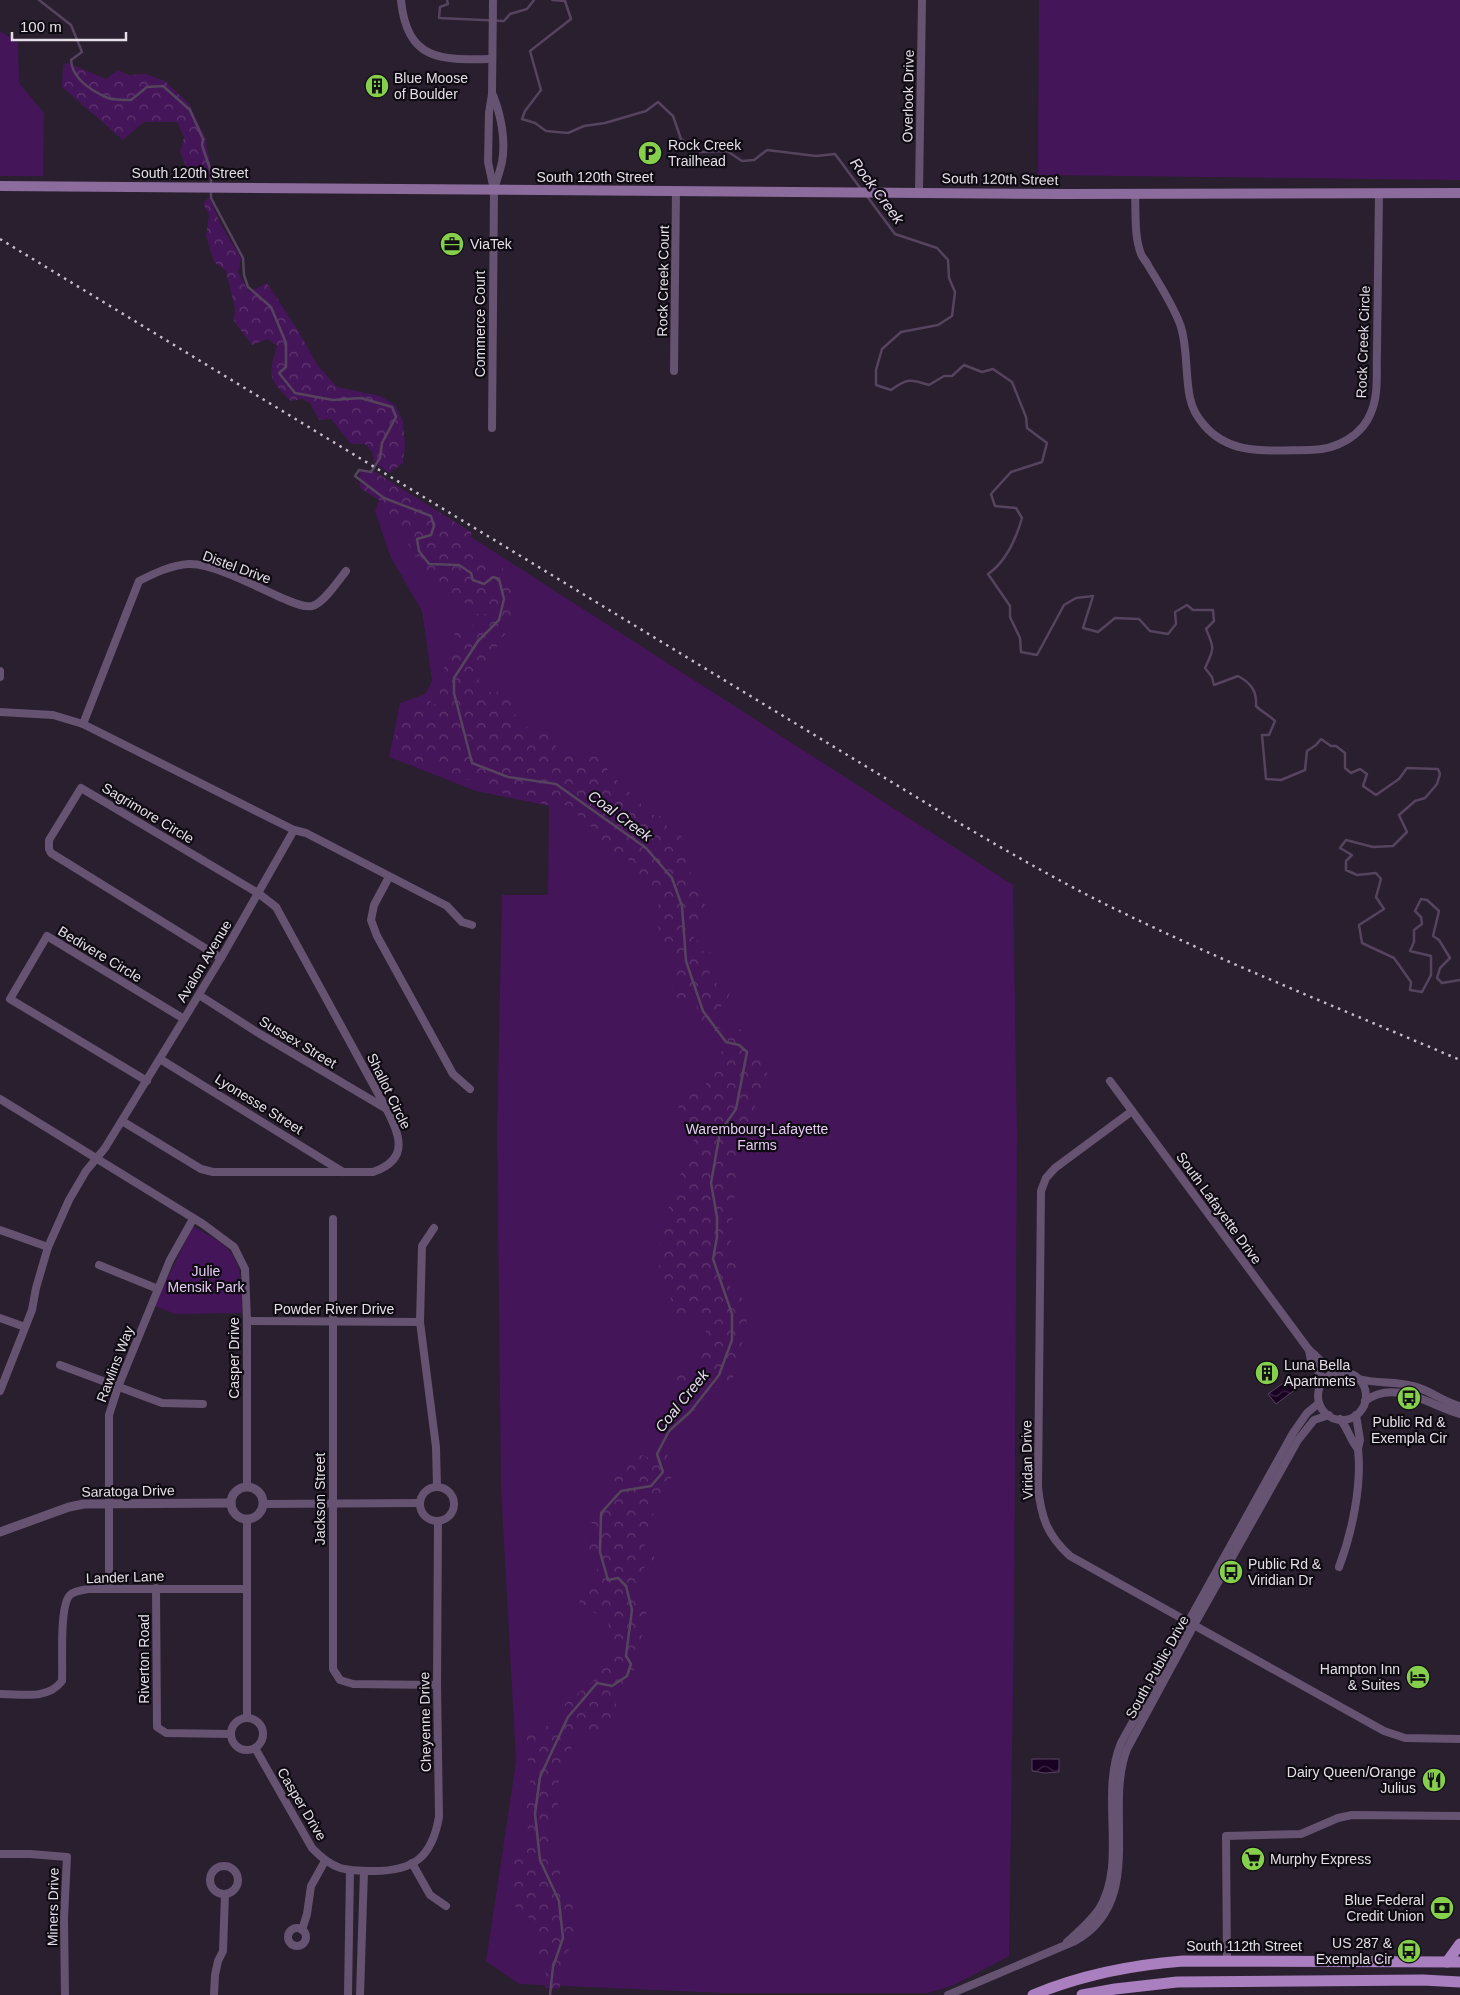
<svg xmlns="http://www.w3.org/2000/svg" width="1460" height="1995" font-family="Arial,sans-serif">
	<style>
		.green { fill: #451559 }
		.forest { fill: url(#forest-crowns) }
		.water { fill: url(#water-waves); stroke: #56435e }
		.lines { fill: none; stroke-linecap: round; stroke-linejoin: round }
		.stream { stroke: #56435e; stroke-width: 2.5 }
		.minor { stroke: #665271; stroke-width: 8 }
		.tertiary { stroke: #665271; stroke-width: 9 }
		.secondary { stroke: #8c6b9d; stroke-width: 10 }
		.primary { stroke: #a97fbf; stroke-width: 11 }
		.rail { stroke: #c5bec9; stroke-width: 2.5; stroke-dasharray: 2.5 5; stroke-linecap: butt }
		.labels { text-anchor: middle; stroke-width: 4.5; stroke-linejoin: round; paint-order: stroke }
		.poi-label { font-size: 14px; fill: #e5dee8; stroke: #0f0b12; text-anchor: start }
		.street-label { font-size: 14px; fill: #e5dee8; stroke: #0f0b12 }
		.park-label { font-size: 14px; fill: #e4caf2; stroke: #0f0b12 }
		.water-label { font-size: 15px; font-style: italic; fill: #eaddf1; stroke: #0f0b12 }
	</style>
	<defs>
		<pattern id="forest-crowns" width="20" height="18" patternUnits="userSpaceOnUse" patternTransform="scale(1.25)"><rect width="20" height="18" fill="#451559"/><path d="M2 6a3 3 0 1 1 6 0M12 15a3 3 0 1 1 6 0" fill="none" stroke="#603771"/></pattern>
		<pattern id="water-waves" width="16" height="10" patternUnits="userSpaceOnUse" patternTransform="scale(1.25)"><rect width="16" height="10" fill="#190123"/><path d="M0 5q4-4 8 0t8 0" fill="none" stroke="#3a2643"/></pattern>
	</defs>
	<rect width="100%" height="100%" fill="#291f2e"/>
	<g class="green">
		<polygon points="1039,0 1460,0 1460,180 1038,175"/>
		<polygon points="0,31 18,42 19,83 44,113 43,176 0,176"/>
		<polygon points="385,484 426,508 1013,885 1017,1135 1014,1620 1009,1956 954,1985 928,1993 724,1993 519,1984 486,1961 516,1762 501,1488 497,1128 502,895 548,895 549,806 476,791 389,757 400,703 425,694 432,681 422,611 390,556 375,511"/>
		<path d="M193 1226C204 1233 217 1239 226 1247 244 1263 241 1291 242 1313L176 1314 154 1306Z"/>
	</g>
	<g class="forest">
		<polygon points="68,63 106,79 118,70 128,75 146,74 165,81 189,104 205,137 213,178 203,178 189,173 180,152 184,137 177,122 144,122 123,140 62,87 63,65"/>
		<path d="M209 197 221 225 241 258 238 272 249 292 267 283 299 332 318 366 337 387 380 396 395 405 403 421 405 445 403 463 389 473 373 461V453L365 444H351L331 419 319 420 310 403 302 399 291 401C268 379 268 376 277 346L268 339 252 345 234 321 235 308 226 271 214 262 206 236 209 215 203 203Z"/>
		<polygon points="360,472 375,472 471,532 472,552 502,567 514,593 510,606 512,625 499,642 478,679 490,692 507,691 519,725 555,735 557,757 567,755 600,756 609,772 652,815 660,816 669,829 678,830 694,861 690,870 694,891 702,893 706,911 700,914 698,924 691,930 695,941 704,939 707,945 699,951 710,952 712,958 702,964 708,964 711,972 707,975 709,985 717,983 719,991 729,994 729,1002 722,1004 717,1014 710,1017 723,1032 725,1044 722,1046 709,1034 701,1032 699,1025 692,1024 690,1020 698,1014 696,1003 679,1007 670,993 675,980 674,954 658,941 659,899 628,859 612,860 597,841 593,828 566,805 547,805 494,791 484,790 471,779 460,781 451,778 445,763 432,760 423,768 414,766 407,754 394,743 400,710 428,700 436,705 439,703 441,678 455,632 472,629 475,614 499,614 500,608 489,608 462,602 430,582 406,540 396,518 387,521 380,514 381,501 360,488"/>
		<polygon points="732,1021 746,1035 768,1075 745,1130 734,1199 730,1251 739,1264 739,1278 729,1281 732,1293 741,1293 747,1324 731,1385 713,1388 694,1411 685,1408 692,1391 675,1389 679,1371 703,1370 700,1356 705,1350 698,1342 706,1332 706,1324 726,1317 728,1313 724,1310 701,1316 698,1307 676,1317 666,1304 673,1295 670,1285 659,1273 661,1229 690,1148 701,1125 687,1128 678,1107 696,1090 705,1095 707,1089 706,1082 716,1072 723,1071 713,1061 723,1050 736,1052 728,1044 725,1024"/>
		<polygon points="666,1454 673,1462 672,1477 662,1487 660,1499 649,1507 648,1513 654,1514 655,1525 648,1527 653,1532 649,1542 641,1548 654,1553 654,1561 642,1569 638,1596 647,1611 642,1636 648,1645 643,1656 638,1660 629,1684 614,1690 614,1701 623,1716 612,1723 609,1732 578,1731 556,1790 558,1807 551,1822 551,1852 563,1864 556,1884 567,1888 576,1919 559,1989 545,1988 546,1971 535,1959 542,1942 535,1923 515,1906 511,1852 527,1839 528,1826 523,1821 532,1771 523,1745 525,1738 551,1723 561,1721 565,1704 599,1676 611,1651 608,1618 579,1606 580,1594 599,1582 596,1564 577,1551 580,1537 596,1539 597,1526 588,1521 591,1514 598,1513 619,1485 612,1477 618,1467 631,1465 641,1455 653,1459"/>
	</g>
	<g class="water">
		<polygon points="1289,1379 1296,1389 1276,1404 1268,1394"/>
		<polygon points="1032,1759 1059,1759 1059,1772 1045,1773 1032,1771"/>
	</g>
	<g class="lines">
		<g class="stream">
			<path d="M39 0 71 25 82 52 71 60C72 79 92 91 108 98 114 100 124 100 131 100L147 87 163 86 190 110 203 139 202 145 211 172V184"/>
			<polyline points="447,0 448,4 440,7 439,18 504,21 510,14 527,9 534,0"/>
			<polyline points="552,0 565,1 571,19 530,51 541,90 525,111 522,119 535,123 546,131 568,133 584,126 605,123 646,111 658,102 673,116 681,139 700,152 727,151 742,161 754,160 767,150 816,156 835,154 861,189"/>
			<polyline points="211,189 211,198 243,258 244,275 248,287 271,307 286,343 286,367 279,373 295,393 333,400 361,398 392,407 396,417 382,443 380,458 371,472 359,470 355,476 384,498 431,516 434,526 431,535 417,539 419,551 429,564 459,565 471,573 473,580 484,584 493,577 499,579 504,599 499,620 478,641 454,678 454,693 472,763 508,777 556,784 646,848 672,878 682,906 686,961 703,1011 726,1042 739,1045 747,1052 736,1109 720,1132 711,1183 717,1217 717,1237 713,1259 732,1314 732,1340 719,1375 690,1412 669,1431 657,1454 663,1472 651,1486 621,1491 601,1513 600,1552 608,1580 618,1578 626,1586 632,1610 626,1656 631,1664 627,1676 612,1686 597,1683 568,1717 540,1777 535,1814 540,1860 559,1901 563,1938 553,1967 550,1995"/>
			<path d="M866 195 895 234 937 248 948 260 949 278 955 292 952 316 938 325 901 332 882 349 876 370V385L891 390C907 378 911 379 929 385L944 376H952L964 365 982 372 993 369 1012 382 1026 417 1027 428 1047 443 1042 462 1011 472 991 494 995 506 1016 508 1022 518C1016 539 1007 561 988 574L1010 606V617L1020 638 1021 652 1037 655 1064 605 1076 598 1093 596 1083 628 1098 632 1115 618 1139 619 1150 631 1168 634 1176 624 1175 612 1187 605 1193 610H1213L1214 621 1206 629C1215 649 1214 649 1205 668L1212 677 1214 685 1238 676C1251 683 1257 691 1256 706 1262 712 1269 715 1275 721L1269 735H1262L1266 779 1281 780 1305 770 1307 751 1316 745 1321 739 1331 746H1336L1345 753V768L1351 773 1360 769 1367 774 1363 786 1376 795 1399 779 1407 768 1438 769 1440 774 1437 784 1425 798 1415 801 1399 815 1407 832 1393 846 1373 847 1346 840 1340 848 1352 855 1346 861V870L1357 875 1376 873 1381 879 1376 897 1384 909 1359 925 1362 943 1394 958 1411 982 1410 990 1422 992 1431 975V956L1410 951 1414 942V930L1422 924 1421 917 1415 911 1421 899 1427 900 1439 911 1433 936 1439 940 1450 958 1440 968 1437 978 1442 983 1460 980"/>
		</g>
		<g class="minor">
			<path d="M401 0C407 62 442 60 492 59"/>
			<path d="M493 95C501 115 506 141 502 162 500 171 497 180 494 189"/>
			<polyline points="919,192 922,0"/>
			<path d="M1135 194C1136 213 1134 236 1141 254 1143 259 1147 262 1149 267 1159 283 1175 309 1181 327 1188 350 1185 375 1190 398 1192 408 1197 417 1204 425 1231 457 1271 450 1310 450 1336 450 1363 436 1372 410 1379 392 1376 369 1377 350 1378 298 1378 246 1379 194"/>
			<polyline points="674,371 676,191"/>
			<polyline points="492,428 494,190 488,162 489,113 492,94 493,0"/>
			<polyline points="0,677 0,671"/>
			<polyline points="0,712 53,715 83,724 294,830 221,958 184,1019 105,1148 86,1171 69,1200 48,1247 36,1288 32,1310 0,1391"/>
			<path d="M83 724 139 581C155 573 171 565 189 564 213 563 259 588 282 598 290 601 303 608 312 606 323 604 339 580 346 571"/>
			<polyline points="294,830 306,833 447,906 462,922 472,925"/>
			<polyline points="389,877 374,905 371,920 377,936 453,1074 470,1089"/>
			<polyline points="199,995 260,1034 385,1108"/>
			<polyline points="160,1059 343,1172"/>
			<polyline points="147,1081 10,999 47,936 184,1019"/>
			<path d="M1110 1081 1309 1350C1319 1357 1325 1369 1337 1372"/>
			<polyline points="0,1099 203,1224 234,1247 245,1269 247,1321 247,1487"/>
			<path d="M1132 1111 1055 1168 1046 1178 1041 1191 1038 1487C1041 1517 1047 1535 1070 1556L1384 1731 1405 1738 1460 1739"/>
			<path d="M122 1121 201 1169 213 1172H373C411 1159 399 1134 386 1108L276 907 258 893 81 788 49 840V849L51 853 221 958"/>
			<polyline points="333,1219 333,1669 340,1680 353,1684 437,1685"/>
			<polyline points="434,1228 422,1246 420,1322 436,1447 437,1487"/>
			<polyline points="0,1230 48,1247"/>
			<polyline points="99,1265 158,1289"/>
			<polyline points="0,1318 25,1327"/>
			<polyline points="247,1321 420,1322"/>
			<polyline points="1309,1350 1311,1361 1324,1380"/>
			<polyline points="60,1365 162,1403 203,1404"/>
			<circle cx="1342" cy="1396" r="24"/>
			<path d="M1359 1379C1377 1384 1395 1381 1413 1386 1430 1390 1443 1402 1460 1406"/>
			<path d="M1365 1401C1395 1378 1431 1406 1460 1414"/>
			<path d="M1340 1419C1348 1428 1350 1440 1358 1449L1360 1440 1356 1415"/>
			<circle cx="437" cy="1504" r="17"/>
			<polyline points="263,1504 420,1503"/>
			<path d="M1339 1567C1352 1533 1362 1485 1358 1449"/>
			<polyline points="156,1588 157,1727 166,1733 231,1734"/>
			<polyline points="109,1589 109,1415 118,1387 170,1260 193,1219"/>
			<path d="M0 1694C22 1694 48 1700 62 1681 63 1663 59 1606 70 1595 74 1591 83 1590 88 1589H247"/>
			<polyline points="247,1718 247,1519"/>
			<circle cx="247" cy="1734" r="16"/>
			<path d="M255 1748 312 1848C333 1870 344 1871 374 1871 414 1871 432 1857 439 1817L437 1685 438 1521"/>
			<polyline points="0,1854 30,1854 67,1857 64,1918 65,1995"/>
			<polyline points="412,1863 430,1895 446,1906"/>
			<circle cx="224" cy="1880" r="14"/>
			<circle cx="297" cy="1937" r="9"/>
			<polyline points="302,1930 307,1914 311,1886 325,1861"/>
			<path d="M1067 1942C1078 1932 1091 1921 1099 1909 1128 1862 1099 1796 1121 1743L1293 1433 1307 1413 1319 1403"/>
			<polyline points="1227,1961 1226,1836 1301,1834 1338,1818 1352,1815 1460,1816"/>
			<polyline points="214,1995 215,1975 218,1961 223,1951 225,1894"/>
			<polyline points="348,1995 350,1871"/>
			<polyline points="360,1995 364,1871"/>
			<path d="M948 1995 1075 1941C1147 1901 1103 1811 1127 1749L1194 1625 1298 1440 1314 1420 1329 1415"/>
		</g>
		<g class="tertiary">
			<circle cx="247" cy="1503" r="16"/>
			<polyline points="0,1532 69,1507 84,1504 231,1503"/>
		</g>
		<polyline class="secondary" points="0,186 1062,194 1460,193"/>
		<g class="primary">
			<polyline points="1447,1962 1460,1944"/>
			<path d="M1033 1995C1081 1975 1131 1965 1183 1961L1460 1962"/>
			<polyline points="1082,1995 1115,1989 1177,1982 1423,1980 1460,1982"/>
		</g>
		<path class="rail" d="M0 239 954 820C1005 850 1055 879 1107 905 1222 962 1342 1009 1460 1060"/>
	</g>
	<defs>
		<g id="building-disc" transform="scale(1.25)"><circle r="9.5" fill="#85cf4c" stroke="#0f0b12"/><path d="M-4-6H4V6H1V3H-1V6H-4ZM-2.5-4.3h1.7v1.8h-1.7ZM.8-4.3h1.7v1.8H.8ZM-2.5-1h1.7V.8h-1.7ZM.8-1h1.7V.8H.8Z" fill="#111"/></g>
		<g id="parking-disc" transform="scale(1.25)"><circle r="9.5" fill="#85cf4c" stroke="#0f0b12"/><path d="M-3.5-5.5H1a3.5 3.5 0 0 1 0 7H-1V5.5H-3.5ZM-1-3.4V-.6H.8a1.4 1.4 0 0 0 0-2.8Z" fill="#111"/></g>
		<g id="office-disc" transform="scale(1.25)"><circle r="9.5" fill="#85cf4c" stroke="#0f0b12"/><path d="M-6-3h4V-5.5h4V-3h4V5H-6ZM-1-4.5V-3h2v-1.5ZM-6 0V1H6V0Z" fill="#111"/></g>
		<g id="bus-disc" transform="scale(1.25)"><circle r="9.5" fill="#85cf4c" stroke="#0f0b12"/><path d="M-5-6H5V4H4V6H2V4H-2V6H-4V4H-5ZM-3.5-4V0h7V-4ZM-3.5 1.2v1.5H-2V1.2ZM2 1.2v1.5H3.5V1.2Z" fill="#111"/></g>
		<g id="hotel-disc" transform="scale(1.25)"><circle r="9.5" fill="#85cf4c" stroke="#0f0b12"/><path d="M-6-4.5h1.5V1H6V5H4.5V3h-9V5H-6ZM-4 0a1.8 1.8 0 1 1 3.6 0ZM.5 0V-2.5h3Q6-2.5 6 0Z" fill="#111"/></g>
		<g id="restaurant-disc" transform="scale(1.25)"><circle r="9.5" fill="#85cf4c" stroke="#0f0b12"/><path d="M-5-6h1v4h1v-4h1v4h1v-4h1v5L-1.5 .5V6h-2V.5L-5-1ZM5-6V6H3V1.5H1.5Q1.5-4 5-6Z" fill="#111"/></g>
		<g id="supermarket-disc" transform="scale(1.25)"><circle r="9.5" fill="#85cf4c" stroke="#0f0b12"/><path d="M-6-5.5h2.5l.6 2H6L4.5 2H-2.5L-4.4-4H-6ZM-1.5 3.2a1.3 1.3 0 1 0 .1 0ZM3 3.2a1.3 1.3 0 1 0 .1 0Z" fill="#111"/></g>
		<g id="bank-disc" transform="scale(1.25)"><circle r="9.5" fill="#85cf4c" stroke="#0f0b12"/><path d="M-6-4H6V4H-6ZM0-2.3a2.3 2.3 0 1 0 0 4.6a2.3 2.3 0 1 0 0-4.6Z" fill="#111"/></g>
	</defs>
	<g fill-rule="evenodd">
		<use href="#building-disc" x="377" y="86"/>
		<use href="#parking-disc" x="650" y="153"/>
		<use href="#office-disc" x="452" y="244"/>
		<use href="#building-disc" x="1267" y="1373"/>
		<use href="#bus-disc" x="1409" y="1398"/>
		<use href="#bus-disc" x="1231" y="1572"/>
		<use href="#hotel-disc" x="1418" y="1677"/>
		<use href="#restaurant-disc" x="1434" y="1780"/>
		<use href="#supermarket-disc" x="1253" y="1859"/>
		<use href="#bank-disc" x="1442" y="1908"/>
		<use href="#bus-disc" x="1409" y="1951"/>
	</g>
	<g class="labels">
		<g class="poi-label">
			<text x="394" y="83">Blue Moose<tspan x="394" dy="16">of Boulder</tspan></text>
			<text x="668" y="150">Rock Creek<tspan x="668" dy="16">Trailhead</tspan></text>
			<text x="470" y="249">ViaTek</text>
			<text x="1284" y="1370">Luna Bella<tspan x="1284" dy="16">Apartments</tspan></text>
			<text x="1409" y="1427" text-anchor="middle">Public Rd &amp;<tspan x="1409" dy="16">Exempla Cir</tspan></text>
			<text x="1248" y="1569">Public Rd &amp;<tspan x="1248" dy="16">Viridian Dr</tspan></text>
			<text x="1400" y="1674" text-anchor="end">Hampton Inn<tspan x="1400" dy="16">&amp; Suites</tspan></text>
			<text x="1416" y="1777" text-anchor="end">Dairy Queen/Orange<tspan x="1416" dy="16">Julius</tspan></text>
			<text x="1270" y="1864">Murphy Express</text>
			<text x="1424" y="1905" text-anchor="end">Blue Federal<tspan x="1424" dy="16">Credit Union</tspan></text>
			<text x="1392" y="1948" text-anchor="end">US 287 &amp;<tspan x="1392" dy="16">Exempla Cir</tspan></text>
		</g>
		<g class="street-label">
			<text transform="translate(908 96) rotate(-89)" y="5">Overlook Drive</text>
			<text x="190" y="178">South 120th Street</text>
			<text x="595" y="182">South 120th Street</text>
			<text transform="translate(1000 179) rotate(1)" y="5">South 120th Street</text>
			<text transform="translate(663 281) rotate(-89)" y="5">Rock Creek Court</text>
			<text transform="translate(480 324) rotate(-90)" y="5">Commerce Court</text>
			<text transform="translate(1363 342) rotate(-88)" y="5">Rock Creek Circle</text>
			<text transform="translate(237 567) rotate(20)" y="5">Distel Drive</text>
			<text transform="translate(148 813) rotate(31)" y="5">Sagrimore Circle</text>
			<text transform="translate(100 954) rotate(31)" y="5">Bedivere Circle</text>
			<text transform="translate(204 961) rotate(-59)" y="5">Avalon Avenue</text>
			<text transform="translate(298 1042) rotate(31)" y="5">Sussex Street</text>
			<text transform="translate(389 1091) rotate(64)" y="5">Shallot Circle</text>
			<text transform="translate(259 1104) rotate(32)" y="5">Lyonesse Street</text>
			<text transform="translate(1219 1208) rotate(54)" y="5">South Lafayette Drive</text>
			<text x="334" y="1314">Powder River Drive</text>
			<text transform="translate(234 1358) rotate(-90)" y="5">Casper Drive</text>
			<text transform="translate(115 1364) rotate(-69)" y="5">Rawlins Way</text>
			<text transform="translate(1027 1460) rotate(-91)" y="5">Viridan Drive</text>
			<text transform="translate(128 1491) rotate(-1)" y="5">Saratoga Drive</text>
			<text transform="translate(320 1499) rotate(-90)" y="5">Jackson Street</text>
			<text transform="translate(125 1577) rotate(-2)" y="5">Lander Lane</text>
			<text transform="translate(144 1659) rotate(-90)" y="5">Riverton Road</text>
			<text transform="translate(1157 1667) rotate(-61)" y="5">South Public Drive</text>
			<text transform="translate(425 1722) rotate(-91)" y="5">Cheyenne Drive</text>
			<text transform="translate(302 1804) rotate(59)" y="5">Casper Drive</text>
			<text transform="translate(53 1907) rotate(-89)" y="5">Miners Drive</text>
			<text x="1244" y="1951">South 112th Street</text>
		</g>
		<g class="park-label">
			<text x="757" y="1134">Warembourg-Lafayette<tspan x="757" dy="16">Farms</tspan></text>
			<text x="206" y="1276">Julie<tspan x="206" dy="16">Mensik Park</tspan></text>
		</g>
		<g class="water-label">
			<text transform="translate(877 191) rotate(53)" y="5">Rock Creek</text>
			<text transform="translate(620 816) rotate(36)" y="5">Coal Creek</text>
			<text transform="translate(682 1401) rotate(-51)" y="5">Coal Creek</text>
		</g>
	</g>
	<path d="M12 32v8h114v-8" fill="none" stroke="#e5dee8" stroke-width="2.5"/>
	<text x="20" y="32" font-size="15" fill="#e5dee8" stroke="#0f0b12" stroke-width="4" paint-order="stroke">100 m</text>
</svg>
